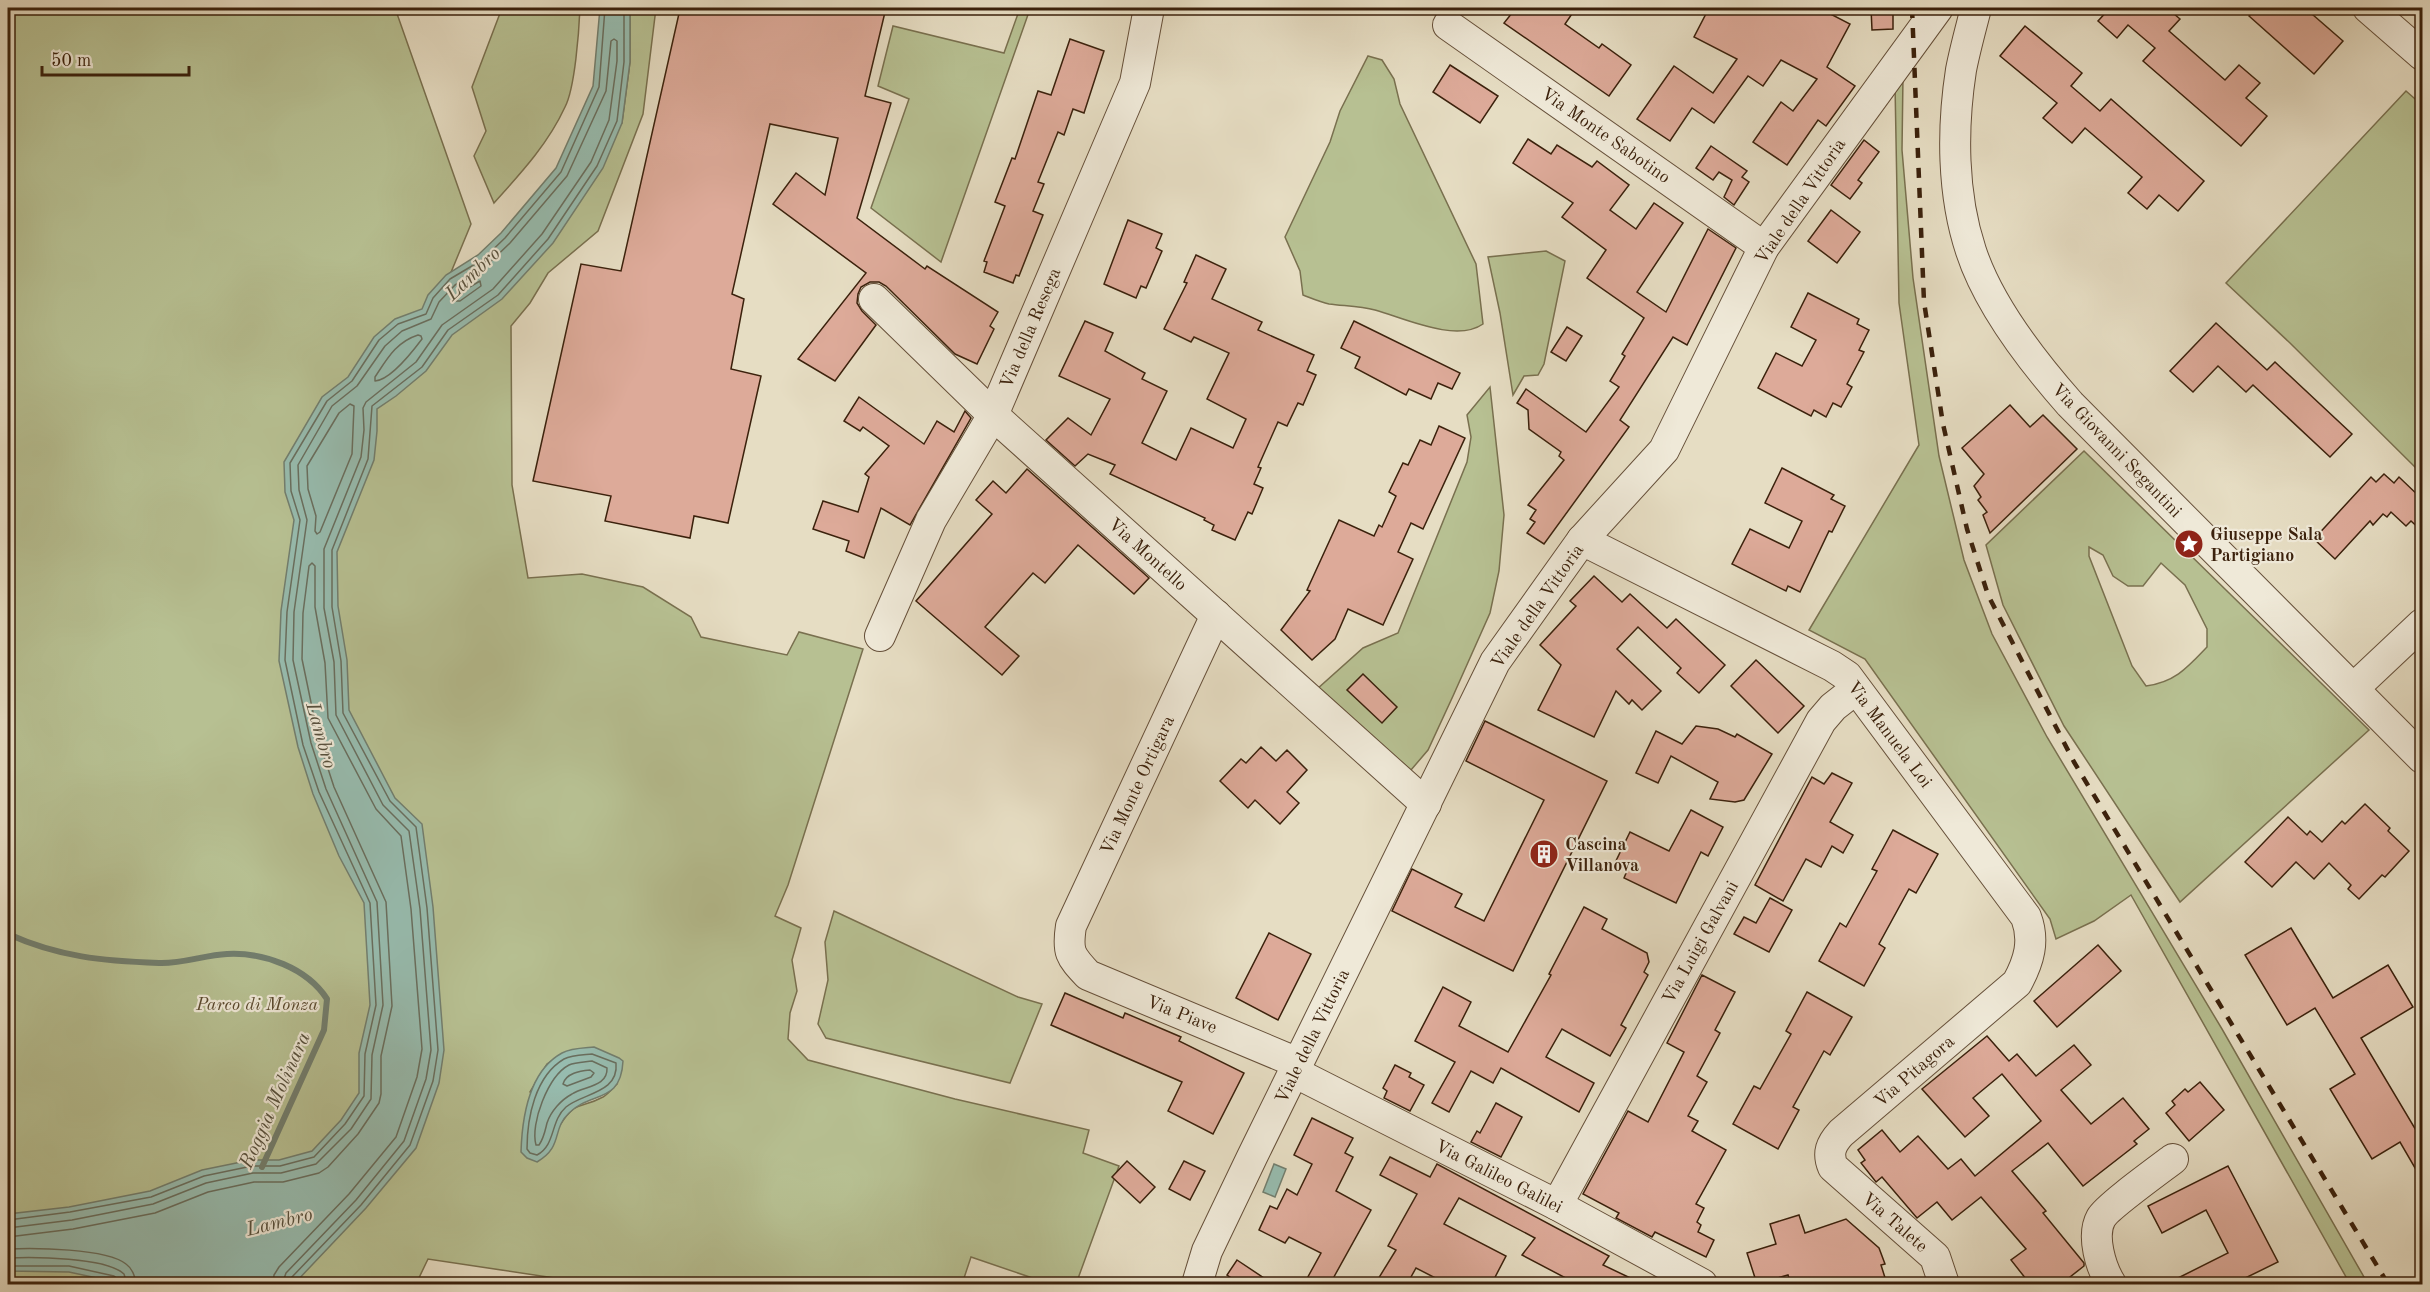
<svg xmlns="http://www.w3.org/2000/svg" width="2430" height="1292" font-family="'Old Standard TT',serif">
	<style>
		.green { fill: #b7c092; stroke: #79704f; stroke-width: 1.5; fill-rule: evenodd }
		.water { fill: #97bcaf; stroke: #727e6e; stroke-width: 1.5 }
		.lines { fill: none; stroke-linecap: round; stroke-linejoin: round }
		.shore { stroke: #696e5e; stroke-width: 1.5 }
		.stream { stroke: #727e6e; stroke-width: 6 }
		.building { fill: #da9; stroke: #3b210c; stroke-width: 1.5 }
		.minor-casing { stroke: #66503a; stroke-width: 32 }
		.minor { stroke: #efe9d8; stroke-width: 30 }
		.rail { stroke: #3b210c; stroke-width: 4.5; stroke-dasharray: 10 10; stroke-linecap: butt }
		.labels { text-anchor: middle; stroke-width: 4.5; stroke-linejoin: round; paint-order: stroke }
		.street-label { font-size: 18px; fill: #3b210c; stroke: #efe9d8 }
		.poi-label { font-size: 18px; font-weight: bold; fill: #3b210c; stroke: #efe9d8; text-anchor: start }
		.park-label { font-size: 18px; font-style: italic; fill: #5a492e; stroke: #efe9d8 }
		.water-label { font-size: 20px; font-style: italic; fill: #57503d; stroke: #efe9d8 }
	</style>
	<rect width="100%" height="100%" fill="#e6ddc3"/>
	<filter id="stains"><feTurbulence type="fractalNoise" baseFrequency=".00333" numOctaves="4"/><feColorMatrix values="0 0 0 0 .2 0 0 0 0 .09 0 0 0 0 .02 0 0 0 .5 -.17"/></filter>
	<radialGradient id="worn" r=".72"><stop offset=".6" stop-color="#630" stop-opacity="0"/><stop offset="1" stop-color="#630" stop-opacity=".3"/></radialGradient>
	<g class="green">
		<path d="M8 8H395L471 224 447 282 469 322 622 123 630 62V8H656L643 114 598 231 548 273 530 303 511 326 512 485 528 578 582 574 643 587 691 617 701 637 787 655 799 632 863 649 788 885 775 916 801 928 792 960 797 991 790 1013 788 1039 808 1060 955 1099 1089 1130 1083 1153 1119 1166 1076 1284H1050L971 1257 962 1284H628L581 1282 428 1259 416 1284H8ZM553 1060 617 1084C613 1088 608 1094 603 1097 581 1109 577 1099 560 1125L530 1092 547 1064Z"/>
		<path d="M502 8H580C579 31 575 88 565 107 548 144 521 173 494 203L474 156 486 131 472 87Z"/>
		<polygon points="1020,8 1030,9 941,262 871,208 909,99 878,86 893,26 1004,53"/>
		<path d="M1368 56 1382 60 1394 79 1400 104 1476 264 1483 324C1456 343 1404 318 1375 310 1360 306 1344 306 1329 304 1320 302 1311 298 1303 295L1300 271 1285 237 1330 142 1340 111Z"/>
		<polygon points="1903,76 1902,150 1913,278 1939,456 1964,560 1992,634 2047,737 2222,1029 2368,1284 2350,1284 2131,895 2094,921 2056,939 2050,919 1865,659 1809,630 1919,445 1899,303 1895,84"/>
		<polygon points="2406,91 2422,105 2422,474 2290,343 2226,283"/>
		<polygon points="1546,251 1565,261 1544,364 1538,375 1524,376 1513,395 1500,313 1488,257"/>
		<polygon points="1490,387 1504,515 1499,571 1490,613 1453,696 1428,750 1411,770 1316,690 1363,648 1398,633 1467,462 1471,437 1467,415"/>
		<path d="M2084 451 2369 730 2180 902 2064 726 2003 605 1986 545ZM2089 547 2103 555 2113 576 2128 586H2143L2161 563 2185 585 2207 629V647C2187 668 2175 682 2146 686L2132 666 2089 556Z"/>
		<polygon points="834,911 1018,997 1042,1004 1010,1083 826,1038 818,1024 828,980 825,942"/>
	</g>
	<g class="water">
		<polygon points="600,8 630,8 630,62 622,123 603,168 553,243 502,299 452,335 426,371 396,396 377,409 377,431 374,460 337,552 338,606 347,660 349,710 395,798 422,824 433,907 444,1050 439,1083 416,1148 366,1208 294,1284 143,1284 120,1283 69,1272 8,1271 8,1214 69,1207 150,1191 202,1170 251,1160 279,1160 312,1151 341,1120 359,1093 359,1053 370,1005 364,903 339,856 313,794 298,747 279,661 281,611 294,520 285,492 284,462 322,397 348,377 374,337 395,319 422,309 428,295 446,275 478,255 501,233 556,168 593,86"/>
		<path d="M594 1047 619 1058 623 1061C621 1104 591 1091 569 1113 551 1130 564 1146 537 1162L527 1158 521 1152C522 1119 529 1071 562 1053 571 1048 584 1048 594 1047Z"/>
		<polygon points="1274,1164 1286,1169 1275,1197 1263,1192"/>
	</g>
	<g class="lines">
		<g class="shore">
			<polygon points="480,281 481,286 460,301 456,301 456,297 461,292"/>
			<path d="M418 335 421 336 422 339C413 351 390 380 375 381V377C387 359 396 342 418 335Z"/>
			<polygon points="350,404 354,406 352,454 320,532 317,534 315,531 316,516 308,489 307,466 339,413"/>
			<path d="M592 1054 616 1063C619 1093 583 1093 566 1107 550 1121 556 1145 537 1155L530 1153 527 1149C527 1118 535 1076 564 1059 572 1055 583 1055 592 1054Z"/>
			<path d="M592 1061 607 1068C608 1087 584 1086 572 1094 561 1100 551 1111 547 1123 545 1131 544 1138 539 1145H536C530 1124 548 1076 569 1065 575 1062 585 1062 592 1061Z"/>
			<path d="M590 1070 594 1073 591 1077 567 1086 563 1084C566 1073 580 1071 590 1070Z"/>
			<polyline points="8,1220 70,1212 151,1197 204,1176 252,1166 280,1166 314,1157 345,1124 364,1096 365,1054 376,1005 370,903 319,792 303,745 285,660 287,612 300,520 291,491 290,463 327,401 352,381 379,340 398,324 426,314 433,298 450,279 482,260 505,238 561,172 599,87 605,8"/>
			<polyline points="8,1228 72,1220 153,1204 206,1183 253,1173 281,1173 316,1164 351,1129 371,1099 372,1055 383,1005 377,902 326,789 311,743 293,660 294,612 307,520 299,490 298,465 332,406 357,386 385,346 402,331 431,319 439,302 455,285 486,266 510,243 567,176 606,91 611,41 614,39 617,41 617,61 609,120 591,162 542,234 493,289 442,325 416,362 366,402 363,408 364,430 361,457 324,549 324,608 334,662 336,715 383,805 409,831 420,909 431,1050 426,1079 404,1141 356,1200 286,1273 282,1284"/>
			<polyline points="8,1237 73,1229 155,1213 208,1192 254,1182 283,1182 319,1173 328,1167 358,1134 379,1103 381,1094 381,1056 392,1006 386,902 334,787 319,741 302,659 303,613 309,566 312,563 315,566 315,607 325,663 328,718 376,809 401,836 411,909 422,1049 417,1077 396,1137 349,1194 279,1267 274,1275 273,1284"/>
			<path d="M8 1249C34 1248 106 1248 126 1264 133 1269 135 1276 136 1284"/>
			<path d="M8 1258C33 1257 106 1257 124 1274L127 1284"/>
			<polyline points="8,1266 69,1266 114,1276 118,1279 119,1284"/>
			<polyline points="290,1284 291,1278 361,1205 410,1145 433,1081 438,1050 427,908 416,827 390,801 343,713 341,661 332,607 332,550 368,459 372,406 422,367 448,330 498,295 548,239 597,166 617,121 624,62 624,8"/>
		</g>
		<path class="stream" d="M8 934C59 957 103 961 159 963 182 964 205 955 227 954 264 952 307 968 327 999L324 1030 262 1167"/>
	</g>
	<g class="building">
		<polygon points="686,8 886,8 865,96 891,103 857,218 925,269 927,266 998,312 990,326 994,329 977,364 955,354 886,286 879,282 870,282 861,287 858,294 857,303 862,311 876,325 835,381 798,359 866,273 773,204 796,173 825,195 838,138 770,124 732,294 744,299 731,369 761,376 728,523 694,516 690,538 605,521 611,496 533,481 581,264 621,271 680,9 686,9"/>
		<polygon points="1516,8 1576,8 1565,24 1599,48 1602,44 1631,65 1609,96 1504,23"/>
		<polygon points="1709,8 1819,8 1850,24 1827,67 1855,86 1826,126 1818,120 1787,165 1753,142 1781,102 1793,111 1817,79 1781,60 1763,86 1748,76 1714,123 1692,108 1670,141 1637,119 1674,66 1713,93 1737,59 1694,37"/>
		<polygon points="1871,8 1893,8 1893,29 1872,30"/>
		<polygon points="2110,8 2167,8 2180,19 2169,31 2225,80 2239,65 2260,83 2246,98 2267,116 2241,146 2143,61 2155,48 2128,25 2117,38 2098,21"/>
		<polygon points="2256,8 2305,8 2343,41 2314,74 2249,16"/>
		<polygon points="2025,26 2082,73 2071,86 2100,111 2111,99 2204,181 2178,211 2159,195 2147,209 2128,193 2142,177 2085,128 2072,143 2043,118 2057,103 2000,56"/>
		<polygon points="1070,39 1104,51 1084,113 1073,109 1064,135 1058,132 1038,182 1044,184 1033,211 1043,215 1019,276 1016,275 1013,283 984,272 987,262 984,261 1005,206 995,202 1012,158 1015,159 1038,91 1051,95"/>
		<polygon points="1450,65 1498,96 1480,123 1433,92"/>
		<polygon points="1528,139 1551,154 1557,145 1592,167 1597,161 1629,185 1610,210 1636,229 1654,203 1683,223 1637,292 1666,312 1708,229 1736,248 1687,345 1673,337 1620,420 1629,427 1544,544 1527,533 1535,522 1530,519 1536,510 1528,505 1564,460 1559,456 1561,452 1529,429 1528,410 1517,403 1526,389 1586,432 1619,387 1610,381 1625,356 1622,354 1644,318 1587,278 1606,250 1562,217 1573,203 1513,163"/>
		<polygon points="1864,140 1879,152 1858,180 1862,183 1850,199 1831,185"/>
		<polygon points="1711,146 1747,171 1742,177 1749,182 1734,205 1724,197 1732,180 1719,172 1713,180 1696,168"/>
		<polygon points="1831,210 1860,232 1837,263 1808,241"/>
		<polygon points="1128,220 1162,234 1156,248 1162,251 1146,288 1141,286 1136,298 1104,284"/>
		<polygon points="1196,255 1226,269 1212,299 1262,322 1258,330 1314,355 1307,371 1316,375 1303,405 1298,403 1287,426 1278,422 1258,467 1261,468 1254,484 1263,488 1252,514 1248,512 1235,540 1212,530 1214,525 1204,520 1205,518 1110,474 1115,465 1088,454 1075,466 1046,440 1068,418 1091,435 1110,399 1059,376 1085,321 1113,333 1105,351 1145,373 1142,379 1167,391 1142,443 1176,460 1191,428 1233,448 1246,419 1207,399 1229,353 1194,337 1191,342 1164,329 1187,283 1184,282"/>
		<polygon points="1808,293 1859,319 1857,324 1869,330 1859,350 1864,352 1847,384 1852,387 1841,407 1833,403 1826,417 1814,410 1811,416 1758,388 1776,353 1802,366 1816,340 1791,327"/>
		<polygon points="1354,321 1460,373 1452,389 1438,383 1431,399 1409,389 1406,395 1355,368 1360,357 1341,348"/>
		<polygon points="2216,323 2267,370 2275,362 2352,434 2330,457 2253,385 2246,392 2218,366 2193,392 2170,371"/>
		<polygon points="1567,327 1582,336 1566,361 1551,352"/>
		<polygon points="859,397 924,444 937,421 954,432 965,411 971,418 910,525 881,508 864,558 846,551 849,541 813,529 823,501 858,512 869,477 865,474 889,446 863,427 860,431 844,421"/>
		<polygon points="2010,405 2030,427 2043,415 2077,449 1990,533 1983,515 1987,512 1978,500 1981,497 1974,486 1984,474 1962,448"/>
		<polygon points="1439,426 1465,438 1423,529 1411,523 1398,552 1413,559 1383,625 1348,609 1335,639 1312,660 1281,630 1310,591 1307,590 1339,520 1374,536 1379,525 1382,527 1396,496 1389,492 1403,463 1408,465 1420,440 1431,445"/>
		<polygon points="1782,468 1834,495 1831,499 1845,506 1832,532 1829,531 1800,592 1788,586 1786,591 1732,564 1750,529 1789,548 1802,521 1765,503"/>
		<polygon points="1027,469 1149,578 1134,594 1078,545 1045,583 1033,573 985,627 1019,656 1002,675 916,601 992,514 976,500 993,481 1006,493"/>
		<polygon points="2384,474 2394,483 2399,477 2422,499 2422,531 2411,521 2406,526 2391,512 2387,517 2383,514 2373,525 2370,521 2335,559 2314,539 2371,477 2376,482"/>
		<polygon points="1594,576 1622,602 1630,594 1667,628 1676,619 1725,665 1699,693 1677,673 1681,668 1638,627 1617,649 1661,691 1642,710 1632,700 1629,704 1616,691 1594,737 1538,710 1561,665 1540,645 1576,606 1570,601"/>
		<polygon points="1756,660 1804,706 1778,733 1731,686"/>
		<polygon points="1363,674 1397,707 1382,723 1347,690"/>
		<polygon points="1485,721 1607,781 1513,971 1392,911 1412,869 1462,894 1455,907 1484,921 1544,800 1466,761"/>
		<polygon points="1696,726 1718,729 1735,737 1737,734 1772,754 1744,800 1735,802 1710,799 1718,782 1671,756 1658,783 1636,773 1656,731 1682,744"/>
		<polygon points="1261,747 1276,761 1287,750 1307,770 1287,792 1299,803 1280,824 1255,800 1248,808 1220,781 1241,759 1246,763"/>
		<polygon points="1832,773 1852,783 1830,822 1853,835 1843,853 1832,846 1821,867 1806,859 1783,901 1755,885 1812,777 1824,784"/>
		<polygon points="2365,804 2390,828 2388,831 2409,851 2385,877 2382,875 2359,899 2348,889 2351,885 2329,863 2314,879 2296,862 2272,887 2245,862 2288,817 2307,835 2310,831 2322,842 2342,821 2345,824"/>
		<polygon points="1691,810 1723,827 1708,856 1701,852 1676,903 1624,878 1627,871 1614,865 1630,832 1669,851"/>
		<polygon points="1893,830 1938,854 1916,893 1909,889 1879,944 1885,948 1864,986 1819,961 1840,923 1846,927 1877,871 1872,869"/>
		<polygon points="1770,898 1792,910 1769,952 1734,934 1744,917 1756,923"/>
		<polygon points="1584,907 1607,919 1602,929 1647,953 1649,962 1644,972 1648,975 1621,1025 1626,1028 1610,1056 1562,1029 1546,1057 1594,1083 1579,1112 1501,1068 1493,1083 1471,1071 1449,1112 1432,1103 1455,1062 1415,1041 1443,987 1471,1002 1459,1026 1508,1052 1551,975 1549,974"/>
		<polygon points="2291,928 2333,998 2388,965 2413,1007 2361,1038 2417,1132 2422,1129 2422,1180 2400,1142 2372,1159 2330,1089 2355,1074 2315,1008 2287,1025 2245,955"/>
		<polygon points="1269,933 1311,954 1278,1020 1236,998"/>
		<polygon points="2098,945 2121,971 2057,1027 2034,1001"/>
		<polygon points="1702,975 1735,992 1715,1030 1720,1033 1697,1076 1707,1082 1688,1116 1698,1121 1692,1131 1726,1150 1696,1204 1704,1208 1697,1222 1701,1225 1698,1232 1714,1240 1706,1257 1655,1232 1652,1237 1616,1218 1619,1213 1583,1194 1628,1111 1648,1122 1684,1052 1667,1043"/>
		<polygon points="1807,992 1852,1017 1830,1055 1824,1051 1793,1107 1799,1110 1778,1149 1733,1124 1754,1086 1760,1089 1791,1034 1786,1031"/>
		<polygon points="1065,993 1123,1018 1125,1013 1181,1037 1179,1041 1244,1073 1213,1134 1168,1111 1182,1082 1051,1025"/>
		<polygon points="1987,1036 2009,1061 2017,1054 2036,1076 2074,1045 2091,1065 2061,1090 2091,1124 2123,1098 2149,1129 2134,1141 2137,1144 2083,1186 2048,1143 2012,1171 2046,1211 2043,1213 2084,1263 2084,1266 2061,1284 2030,1284 2011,1260 2026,1249 1981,1197 1952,1220 1937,1202 1917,1218 1882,1177 1876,1182 1861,1163 1865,1160 1858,1150 1882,1130 1900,1152 1918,1136 1948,1169 1961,1159 1975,1176 2041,1121 2002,1074 1973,1098 1989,1116 1965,1137 1922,1089"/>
		<polygon points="1395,1065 1411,1073 1409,1077 1424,1085 1410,1111 1384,1098 1387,1091 1383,1088"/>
		<polygon points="2200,1082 2224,1110 2189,1141 2166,1113 2175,1105 2172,1101 2185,1089 2188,1092"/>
		<polygon points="1496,1103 1522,1117 1501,1157 1471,1142 1477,1131 1480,1133"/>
		<polygon points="1312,1118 1353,1138 1345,1153 1353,1157 1336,1191 1371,1210 1330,1284 1304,1284 1321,1253 1289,1237 1285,1243 1259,1230 1270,1206 1277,1209 1287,1189 1297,1195 1312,1164 1294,1155"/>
		<polygon points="1390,1157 1430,1177 1437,1164 1609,1256 1603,1265 1643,1284 1577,1284 1522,1255 1535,1238 1459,1198 1444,1224 1506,1256 1492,1283 1481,1278 1478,1284 1447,1284 1416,1268 1407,1284 1375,1284 1396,1250 1388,1246 1417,1194 1380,1175"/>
		<polygon points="1127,1161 1155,1187 1140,1203 1112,1177"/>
		<polygon points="1184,1161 1205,1171 1190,1200 1169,1189"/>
		<polygon points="2228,1166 2278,1262 2233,1284 2166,1284 2228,1253 2206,1210 2162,1233 2148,1206"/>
		<polygon points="1799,1215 1805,1233 1846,1219 1879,1248 1885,1264 1881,1265 1887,1284 1822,1284 1821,1279 1804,1284 1791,1284 1788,1275 1757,1284 1747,1253 1776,1244 1770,1224"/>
		<polygon points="1237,1260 1273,1284 1240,1284 1227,1275"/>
	</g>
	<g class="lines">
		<g class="minor-casing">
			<g id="minor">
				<path d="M1976 8C1971 28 1965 49 1961 70 1952 128 1952 194 1971 251 1989 306 2032 361 2070 404L2422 758"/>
				<polyline points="2368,8 2422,55"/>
				<polyline points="1448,25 1764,247"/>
				<polyline points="874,299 993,415 1426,804"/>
				<path d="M1582 540 1832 666 1847 676 2026 917C2035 941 2029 961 2017 983L1841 1133C1831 1144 1827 1153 1833 1167L1935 1257 1944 1284"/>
				<path d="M1216 615 1071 926C1067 952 1070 956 1088 975L1298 1063"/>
				<polyline points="880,636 931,520 993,415 1135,83 1149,8"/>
				<polyline points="2354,688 2422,624"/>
				<polyline points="1294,1072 1557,1205 1702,1284"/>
				<polyline points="1557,1205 1821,721 1833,707 1856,689"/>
				<polyline points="1197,1284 1207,1251 1252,1157 1495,662 1582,540 1664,450 1764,247 1938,8"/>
				<path d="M2111 1284C2101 1268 2091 1236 2101 1218 2107 1207 2160 1169 2173 1159"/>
			</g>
		</g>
		<use href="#minor" class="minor"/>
		<polyline class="rail" points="1912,8 1924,302 1943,424 1967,529 1988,595 2074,762 2388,1284"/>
	</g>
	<defs>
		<g id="sight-disc" transform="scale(1.5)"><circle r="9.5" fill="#8f2418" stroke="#efe9d8"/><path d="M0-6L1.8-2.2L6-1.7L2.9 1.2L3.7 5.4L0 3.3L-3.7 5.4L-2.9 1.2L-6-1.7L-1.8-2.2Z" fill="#fff"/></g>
		<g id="building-disc" transform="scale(1.5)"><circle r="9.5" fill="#8f2418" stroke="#efe9d8"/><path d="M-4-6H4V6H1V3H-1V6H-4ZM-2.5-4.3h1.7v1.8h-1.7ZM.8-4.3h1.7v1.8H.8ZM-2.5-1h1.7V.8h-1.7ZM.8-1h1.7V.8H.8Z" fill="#fff"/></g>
	</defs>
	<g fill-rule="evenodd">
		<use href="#sight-disc" x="2189" y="544"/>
		<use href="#building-disc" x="1544" y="854"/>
	</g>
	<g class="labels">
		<g class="street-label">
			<text transform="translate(1606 135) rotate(35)" y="6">Via Monte Sabotino</text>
			<text transform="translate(1800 201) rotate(-56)" y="6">Viale della Vittoria</text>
			<text transform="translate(1030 328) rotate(-67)" y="6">Via della Resega</text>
			<text transform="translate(2117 450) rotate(46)" y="6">Via Giovanni Segantini</text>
			<text transform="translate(1148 554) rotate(42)" y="6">Via Montello</text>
			<text transform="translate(1537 606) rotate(-55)" y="6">Viale della Vittoria</text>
			<text transform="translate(1890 734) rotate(53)" y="6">Via Manuela Loi</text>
			<text transform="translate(1137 785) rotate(-65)" y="6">Via Monte Ortigara</text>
			<text transform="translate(1700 942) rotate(-61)" y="6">Via Luigi Galvani</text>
			<text transform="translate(1182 1014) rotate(22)" y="6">Via Piave</text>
			<text transform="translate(1312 1036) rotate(-64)" y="6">Viale della Vittoria</text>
			<text transform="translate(1914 1071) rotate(-41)" y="6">Via Pitagora</text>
			<text transform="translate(1499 1176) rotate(27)" y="6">Via Galileo Galilei</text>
			<text transform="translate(1895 1222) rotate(41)" y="6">Via Talete</text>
		</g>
		<g class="poi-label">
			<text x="2210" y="540">Giuseppe Sala<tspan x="2210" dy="21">Partigiano</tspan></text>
			<text x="1565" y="850">Cascina<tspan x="1565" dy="21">Villanova</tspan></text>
		</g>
		<g class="park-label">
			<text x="257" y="1010">Parco di Monza</text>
		</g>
		<g class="water-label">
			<text transform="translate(472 273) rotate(-44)" y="7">Lambro</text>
			<text transform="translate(322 735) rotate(74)" y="7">Lambro</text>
			<text transform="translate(274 1100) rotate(-66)" y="7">Roggia Molinara</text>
			<text transform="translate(279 1221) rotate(-14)" y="7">Lambro</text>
		</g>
	</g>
	<rect width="2430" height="1292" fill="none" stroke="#e6ddc3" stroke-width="30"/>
	<rect x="9" y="9" width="2412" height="1274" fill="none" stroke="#3b210c" stroke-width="3"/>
	<rect x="15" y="15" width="2400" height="1262" fill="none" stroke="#3b210c" stroke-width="1.5"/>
	<path d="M42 66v9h147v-9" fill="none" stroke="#3b210c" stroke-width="3"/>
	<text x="51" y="66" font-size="18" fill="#3b210c" stroke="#efe9d8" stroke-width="4.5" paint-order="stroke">50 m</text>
	<rect width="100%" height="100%" filter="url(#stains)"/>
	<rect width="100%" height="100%" fill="url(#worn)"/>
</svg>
